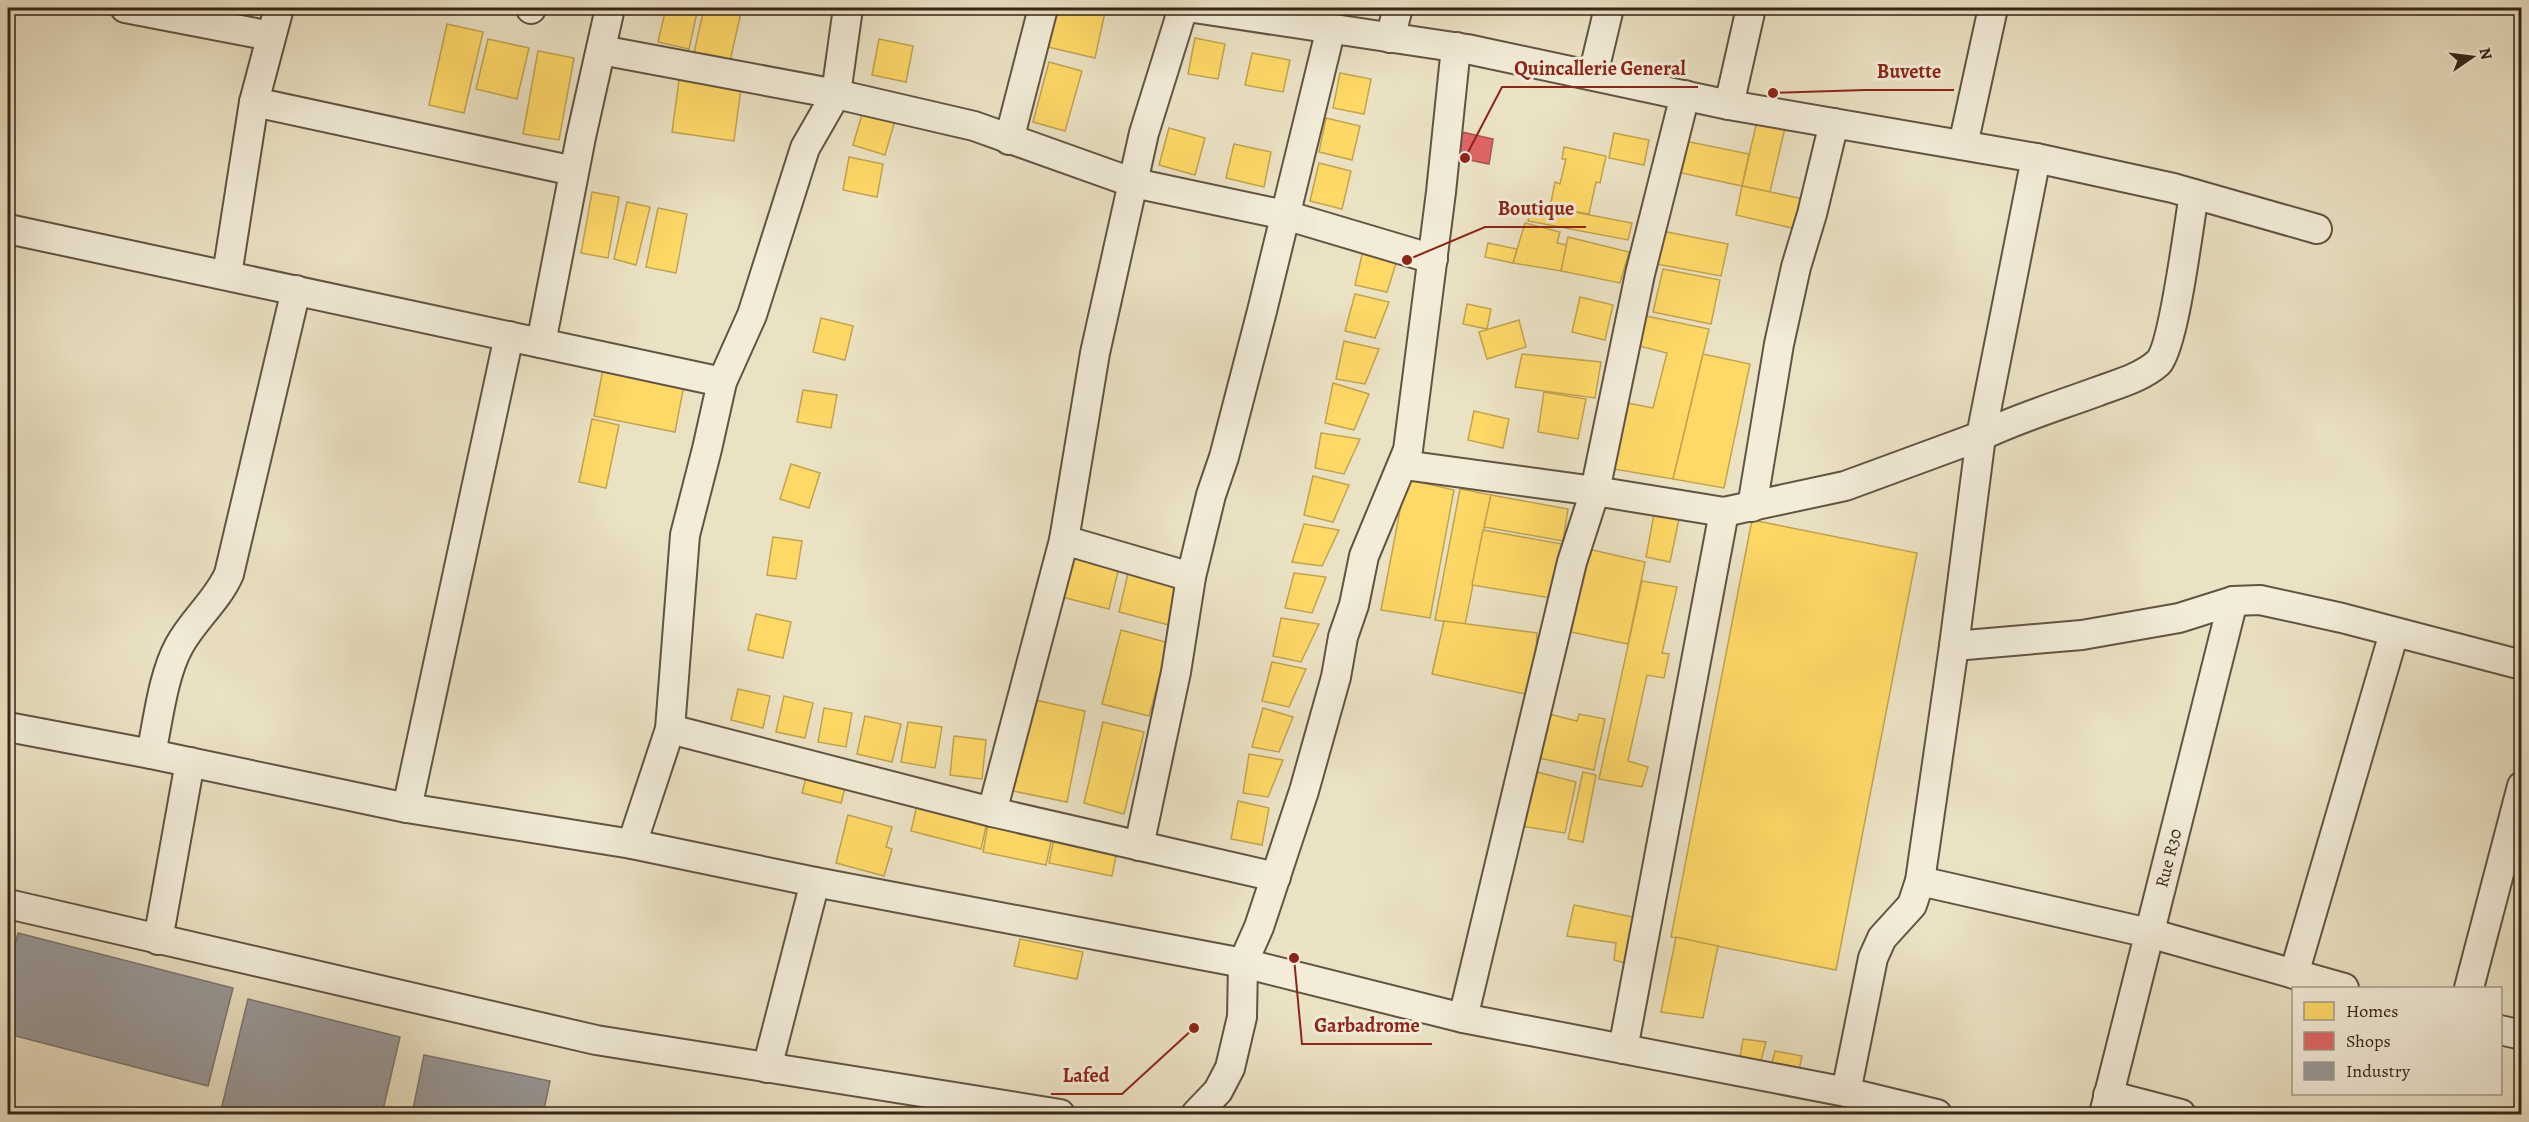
<svg xmlns="http://www.w3.org/2000/svg" width="2529" height="1122" font-family="Alegreya,serif">
	<style>
		.homes { fill: #ffd966; stroke: #c2a34e; stroke-width: 1.5 }
		.shops { fill: #e06666; stroke: #ad524e; stroke-width: 1.5 }
		.industry { fill: #999; stroke: #7b7672; stroke-width: 1.5 }
		.lines { fill: none; stroke-linecap: round; stroke-linejoin: round }
		.minor-casing { stroke: #625442; stroke-width: 32 }
		.minor { stroke: #f2ecd9; stroke-width: 28 }
		.labels { text-anchor: middle; stroke-width: 6; stroke-linejoin: round; paint-order: stroke }
		.street-label { font-size: 18px; fill: #352517; stroke: #f2ecd9 }
		.leader { fill: none; stroke: #8f2418; stroke-width: 2 }
		.callout-dot { fill: #8f2418; stroke: #f2ecd9; stroke-width: 2 }
		.callout-label { font-size: 20px; text-anchor: middle; font-weight: bold; fill: #8f2418; stroke: #f2ecd9; stroke-width: 6; stroke-linejoin: round; paint-order: stroke }
	</style>
	<rect width="100%" height="100%" fill="#ebe2c4"/>
	<filter id="stains"><feTurbulence type="fractalNoise" baseFrequency=".00333" numOctaves="4"/><feColorMatrix values="0 0 0 0 .2 0 0 0 0 .09 0 0 0 0 .02 0 0 0 .5 -.17"/></filter>
	<radialGradient id="worn" r=".72"><stop offset=".6" stop-color="#630" stop-opacity="0"/><stop offset="1" stop-color="#630" stop-opacity=".3"/></radialGradient>
	<g class="homes">
		<polygon points="666,8 698,8 689,49 658,42"/>
		<polygon points="704,8 742,8 730,61 694,53"/>
		<polygon points="1048,8 1088,8 1105,12 1095,58 1039,45"/>
		<polygon points="447,24 483,32 464,113 429,105"/>
		<polygon points="1195,38 1225,44 1218,79 1188,74"/>
		<polygon points="488,39 529,48 517,99 476,89"/>
		<polygon points="879,39 913,46 906,82 872,75"/>
		<polygon points="538,51 574,58 559,140 523,134"/>
		<polygon points="1252,53 1290,60 1283,92 1245,85"/>
		<polygon points="1049,62 1082,71 1065,131 1033,122"/>
		<polygon points="1340,73 1371,79 1364,114 1333,108"/>
		<polygon points="679,80 741,88 734,141 672,132"/>
		<polygon points="863,111 895,120 885,155 853,145"/>
		<polygon points="1326,118 1360,126 1352,160 1319,152"/>
		<polygon points="1757,121 1785,128 1770,192 1742,186"/>
		<polygon points="1169,128 1205,138 1195,175 1159,165"/>
		<polygon points="1614,133 1649,140 1644,165 1609,158"/>
		<polygon points="1685,141 1749,154 1742,186 1677,172"/>
		<polygon points="1234,144 1271,152 1264,187 1226,178"/>
		<polygon points="1564,147 1606,156 1600,183 1596,182 1589,214 1550,207 1555,182 1560,184 1566,159 1562,159"/>
		<polygon points="849,157 883,164 877,197 843,190"/>
		<polygon points="1319,163 1351,171 1342,209 1310,201"/>
		<polygon points="1742,186 1808,200 1800,230 1736,215"/>
		<polygon points="592,192 619,197 608,258 581,253"/>
		<polygon points="627,202 650,207 636,265 614,259"/>
		<polygon points="1532,204 1632,223 1628,240 1528,221"/>
		<polygon points="658,208 687,214 676,273 646,267"/>
		<polygon points="1525,223 1560,232 1557,243 1567,245 1561,271 1513,263"/>
		<polygon points="1662,231 1728,244 1721,276 1656,264"/>
		<polygon points="1568,237 1629,252 1620,283 1561,271"/>
		<polygon points="1488,243 1517,249 1513,263 1485,257"/>
		<polygon points="1364,246 1398,257 1387,292 1355,285"/>
		<polygon points="1663,269 1720,280 1711,324 1653,312"/>
		<polygon points="1355,294 1389,302 1375,338 1345,331"/>
		<polygon points="1580,297 1613,305 1605,340 1572,332"/>
		<polygon points="1467,304 1491,309 1487,329 1463,324"/>
		<polygon points="1646,316 1709,329 1673,479 1613,469 1627,403 1653,408 1667,353 1639,346"/>
		<polygon points="821,318 853,326 845,360 813,352"/>
		<polygon points="1519,320 1526,347 1487,359 1479,332"/>
		<polygon points="1344,341 1379,349 1365,384 1336,379"/>
		<polygon points="1522,354 1601,362 1595,398 1515,387"/>
		<polygon points="1703,354 1750,364 1724,488 1673,479"/>
		<polygon points="603,369 684,385 675,432 594,416"/>
		<polygon points="1333,383 1369,394 1354,430 1325,423"/>
		<polygon points="803,390 837,395 831,428 797,422"/>
		<polygon points="1544,392 1586,399 1578,439 1538,432"/>
		<polygon points="1474,411 1509,419 1503,448 1468,440"/>
		<polygon points="592,419 619,425 606,488 579,482"/>
		<polygon points="1321,433 1360,439 1344,474 1315,468"/>
		<polygon points="791,464 820,473 809,508 780,499"/>
		<polygon points="1313,476 1349,485 1333,522 1304,515"/>
		<polygon points="1406,479 1454,490 1430,618 1381,610"/>
		<polygon points="1460,489 1491,495 1465,625 1435,620"/>
		<polygon points="1491,495 1568,509 1563,541 1484,527"/>
		<polygon points="1654,514 1679,519 1670,562 1646,557"/>
		<polygon points="1752,520 1917,553 1836,970 1671,937"/>
		<polygon points="1304,524 1339,530 1322,566 1292,562"/>
		<polygon points="1483,530 1562,544 1551,598 1472,585"/>
		<polygon points="773,537 802,541 796,579 767,575"/>
		<polygon points="1066,549 1120,563 1109,609 1054,595"/>
		<polygon points="1588,549 1645,562 1628,644 1571,632"/>
		<polygon points="1129,569 1179,581 1169,625 1119,612"/>
		<polygon points="1294,573 1326,577 1312,613 1285,608"/>
		<polygon points="1642,581 1677,587 1662,653 1669,654 1664,678 1647,675 1628,761 1648,767 1642,787 1599,779"/>
		<polygon points="756,614 791,622 783,658 748,650"/>
		<polygon points="1281,618 1319,624 1301,662 1273,656"/>
		<polygon points="1444,621 1537,633 1535,666 1525,694 1432,674"/>
		<polygon points="1121,630 1169,643 1149,716 1102,704"/>
		<polygon points="1272,662 1306,669 1289,707 1262,701"/>
		<polygon points="738,689 770,696 763,728 731,720"/>
		<polygon points="784,696 813,703 805,738 776,732"/>
		<polygon points="1031,699 1085,711 1067,802 1013,791"/>
		<polygon points="824,708 852,713 846,747 818,742"/>
		<polygon points="1263,708 1293,717 1279,752 1252,747"/>
		<polygon points="1549,714 1577,721 1579,714 1605,719 1594,770 1539,758"/>
		<polygon points="865,716 901,724 892,762 857,754"/>
		<polygon points="908,722 942,727 935,768 901,762"/>
		<polygon points="1103,722 1144,732 1124,814 1084,803"/>
		<polygon points="954,736 986,740 982,779 950,775"/>
		<polygon points="1249,754 1283,760 1268,797 1243,793"/>
		<polygon points="1533,771 1576,782 1565,833 1521,826"/>
		<polygon points="1583,772 1596,775 1583,842 1568,839"/>
		<polygon points="806,778 845,788 841,803 802,793"/>
		<polygon points="1238,801 1269,808 1262,845 1231,839"/>
		<polygon points="917,805 987,822 981,849 911,831"/>
		<polygon points="848,815 892,827 886,847 892,849 884,876 836,863"/>
		<polygon points="988,824 1052,837 1046,865 983,852"/>
		<polygon points="1055,833 1118,846 1112,876 1049,863"/>
		<polygon points="1574,905 1638,918 1629,964 1614,960 1616,943 1567,936"/>
		<polygon points="1676,937 1718,946 1703,1018 1661,1012"/>
		<polygon points="1020,939 1083,952 1077,979 1014,966"/>
		<polygon points="1743,1039 1766,1042 1761,1061 1740,1058"/>
		<polygon points="1775,1051 1802,1056 1799,1070 1772,1063"/>
	</g>
	<polygon class="shops" points="1462,132 1493,139 1489,164 1459,158"/>
	<g class="industry">
		<polygon points="18,933 233,988 208,1086 8,1034 8,974"/>
		<polygon points="248,999 400,1037 382,1114 220,1114"/>
		<polygon points="424,1055 550,1081 543,1114 412,1114"/>
	</g>
	<g class="lines">
		<g class="minor-casing">
			<g id="minor">
				<polyline points="125,8 271,36"/>
				<polyline points="1194,8 1467,49 1729,105 2036,158 2173,188 2317,229"/>
				<polyline points="531,9 531,8"/>
				<polyline points="1390,38 1398,8"/>
				<polyline points="601,50 836,94 974,126 1134,183 1285,215 1433,259"/>
				<polyline points="1593,75 1609,8"/>
				<polyline points="254,102 574,171"/>
				<polyline points="1729,105 1751,8"/>
				<polyline points="1009,140 1043,8"/>
				<polyline points="1963,145 1993,8"/>
				<polyline points="8,229 722,382"/>
				<polyline points="227,275 254,102 279,8"/>
				<polyline points="541,343 581,137 610,8"/>
				<path d="M1404 465 1595 491 1724 512 1845 486 1981 436C2018 418 2058 406 2096 392 2117 384 2141 378 2158 363 2174 347 2189 223 2194 194"/>
				<polyline points="1752,507 1779,344 1796,267 1812,214 1834,123"/>
				<polyline points="1064,540 1191,577"/>
				<polyline points="1954,646 2082,635 2179,618 2233,601 2260,600 2342,618 2522,665"/>
				<polyline points="8,727 151,754 407,808 632,844 815,882 1243,963 1463,1018 1846,1092 1937,1114"/>
				<polyline points="670,729 992,812 1276,877"/>
				<path d="M151 754C158 721 163 675 179 646 193 620 217 601 229 574L296 290"/>
				<polyline points="407,808 509,336"/>
				<polyline points="992,812 1064,540 1095,353 1144,133 1183,8"/>
				<polyline points="632,844 670,729 685,535 707,449 722,382 752,315 805,148 836,94 848,8"/>
				<polyline points="1139,846 1176,672 1191,577 1211,495 1224,457 1262,311 1331,28"/>
				<polyline points="1920,881 2149,933 2344,988"/>
				<polyline points="8,904 596,1040 1060,1114"/>
				<polyline points="158,940 190,762"/>
				<polyline points="2294,974 2394,633"/>
				<polyline points="2469,988 2522,786"/>
				<polyline points="1463,1018 1572,562 1595,491 1640,274 1685,95"/>
				<polyline points="2500,1030 2522,1035"/>
				<polyline points="1623,1049 1724,512"/>
				<polyline points="767,1068 815,882"/>
				<polyline points="1846,1092 1873,958 1882,938 1912,905 1920,881 1954,646 1981,436 2036,158"/>
				<polyline points="2108,1095 2181,1114"/>
				<polyline points="1196,1114 1218,1091 1230,1068 1242,1017 1243,963 1259,927 1304,791 1336,677 1343,637 1354,605 1364,556 1408,450 1441,192 1456,47"/>
				<path id="s1" d="M2104 1114 2233 601"/>
			</g>
		</g>
		<use href="#minor" class="minor"/>
	</g>
	<g class="labels">
		<g class="street-label">
			<text dy="6" stroke="none"><textPath href="#s1" startOffset="264">Rue R30</textPath></text>
		</g>
	</g>
	<path class="leader" d="M1465 158L1502 87H1698M1773 93L1865 90H1954M1407 260L1485 227H1586M1294 958L1302 1044H1432M1194 1028L1122 1094H1051"/>
	<g class="callout-dot">
		<circle cx="1465" cy="158" r="6"/>
		<circle cx="1773" cy="93" r="6"/>
		<circle cx="1407" cy="260" r="6"/>
		<circle cx="1294" cy="958" r="6"/>
		<circle cx="1194" cy="1028" r="6"/>
	</g>
	<g class="callout-label">
		<text x="1600" y="75">Quincallerie General</text>
		<text x="1909" y="78">Buvette</text>
		<text x="1536" y="215">Boutique</text>
		<text x="1367" y="1032">Garbadrome</text>
		<text x="1086" y="1082">Lafed</text>
	</g>
	<rect width="2529" height="1122" fill="none" stroke="#ebe2c4" stroke-width="30"/>
	<rect x="9" y="9" width="2511" height="1104" fill="none" stroke="#352517" stroke-width="3"/>
	<rect x="15" y="15" width="2499" height="1092" fill="none" stroke="#352517" stroke-width="1.5"/>
	<rect x="2292" y="987" width="210" height="108" fill="#f2ecd9" stroke="#a69c8b" stroke-width="1.5"/>
	<rect x="2304" y="1002" width="30" height="18" fill="#ffd966" stroke="#a69c8b" stroke-width="1.5"/>
	<text x="2346" y="1017" font-size="18" fill="#352517">Homes</text>
	<rect x="2304" y="1032" width="30" height="18" fill="#e06666" stroke="#a69c8b" stroke-width="1.5"/>
	<text x="2346" y="1047" font-size="18" fill="#352517">Shops</text>
	<rect x="2304" y="1062" width="30" height="18" fill="#999999" stroke="#a69c8b" stroke-width="1.5"/>
	<text x="2346" y="1077" font-size="18" fill="#352517">Industry</text>
	<g transform="translate(2472 57) rotate(76)" stroke="#f2ecd9" stroke-width="4.5" paint-order="stroke">
	<path d="M0-4.5L10 22L0 15L-10 22Z" fill="#352517"/>
	<text y="-9" font-size="16" font-weight="bold" text-anchor="middle" fill="#352517">N</text>
	</g>
	<rect width="100%" height="100%" filter="url(#stains)"/>
	<rect width="100%" height="100%" fill="url(#worn)"/>
</svg>
